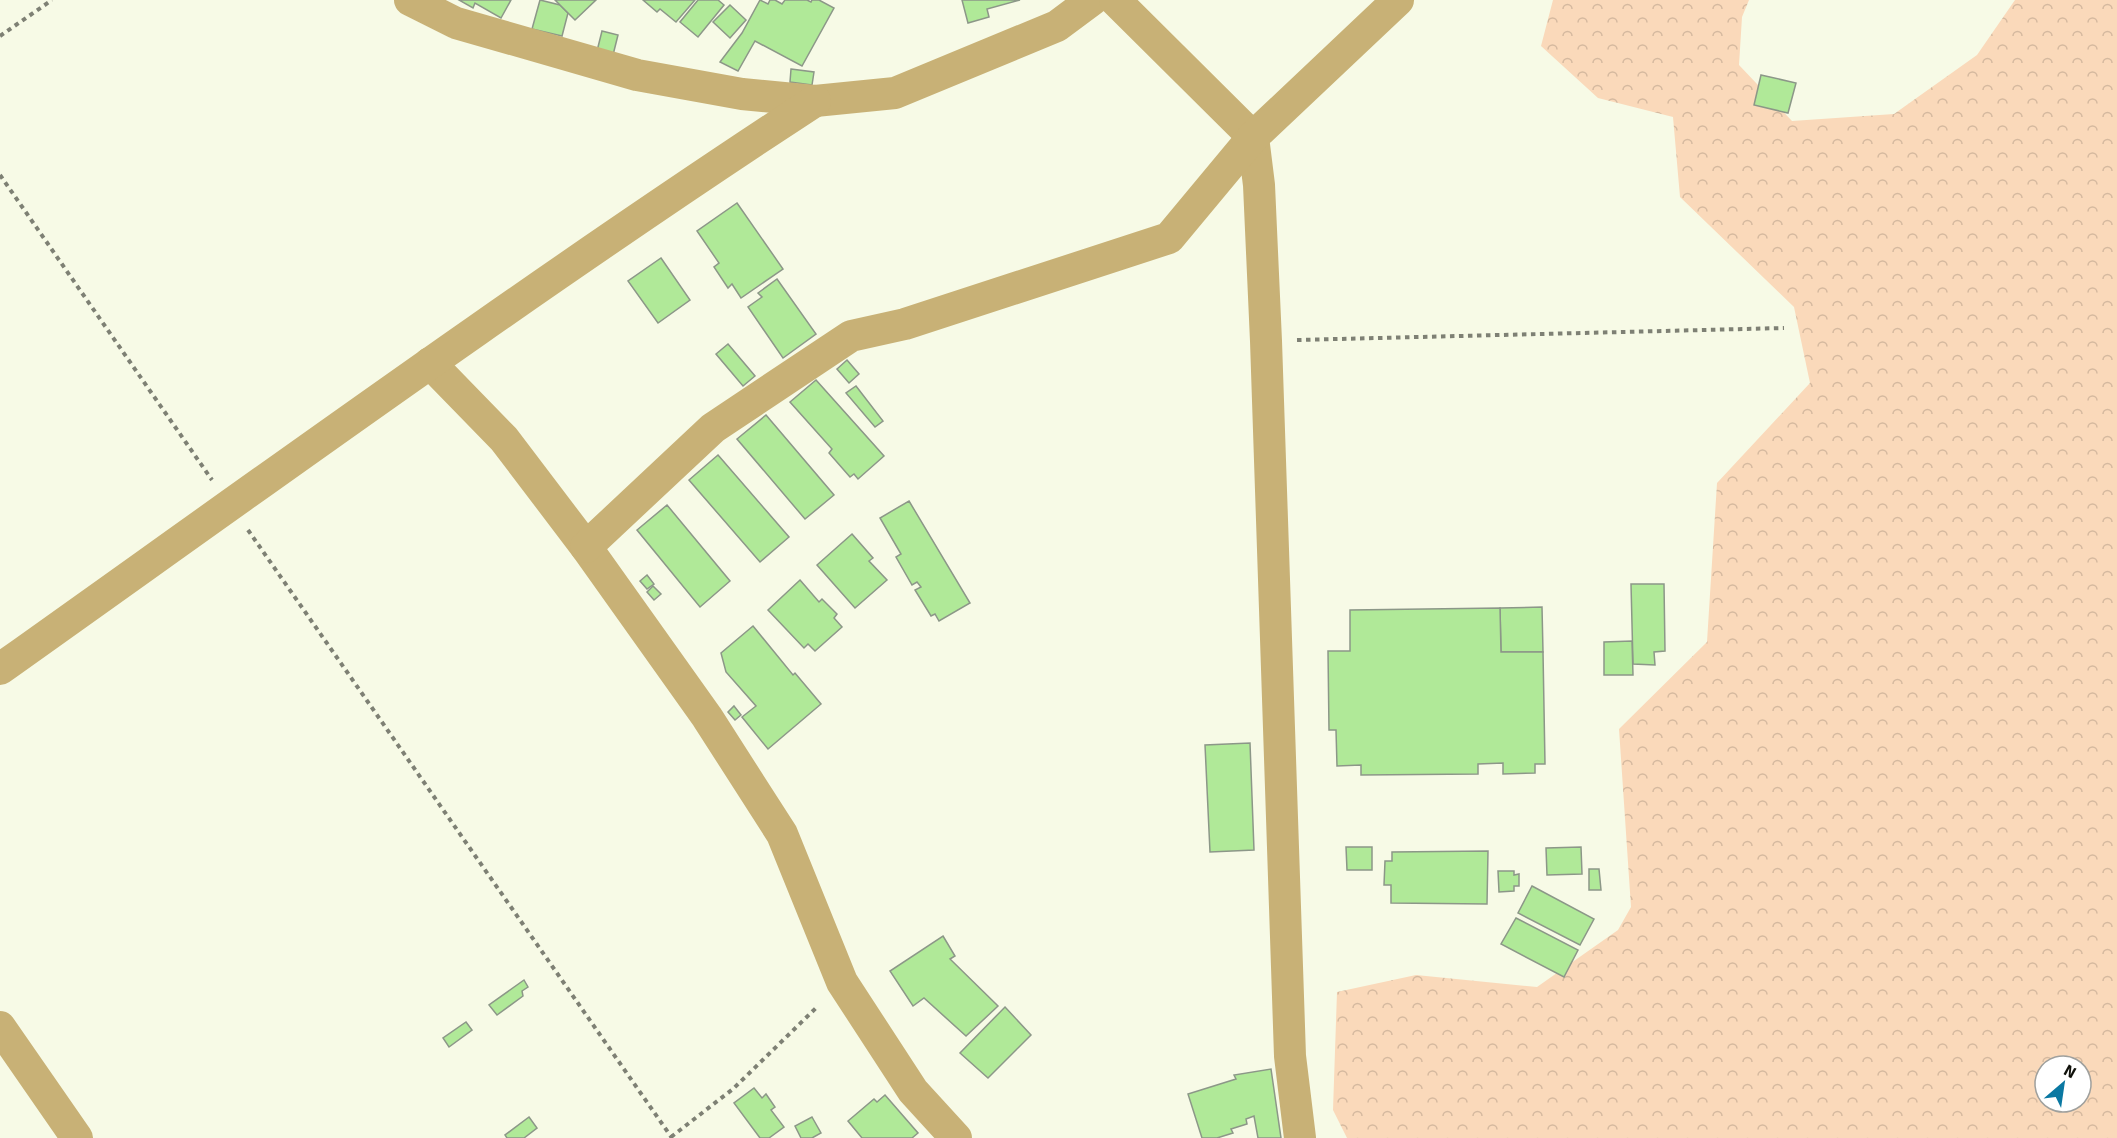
<svg xmlns="http://www.w3.org/2000/svg" width="2117" height="1138" font-family="Signika,sans-serif">
	<style>
		.forest { fill: url(#forest-crowns); fill-rule: evenodd }
		.building { fill: #b0e998; stroke: #8c9788; stroke-width: 1.5 }
		.lines { fill: none; stroke-linecap: round; stroke-linejoin: round }
		.path { stroke: #7e8074; stroke-width: 4; stroke-dasharray: 4.5 4.5; stroke-linecap: butt }
		.minor { stroke: #c8b176; stroke-width: 32 }
	</style>
	<defs>
		<pattern id="forest-crowns" width="20" height="18" patternUnits="userSpaceOnUse" patternTransform="scale(1.5)"><rect width="20" height="18" fill="#fad9ba"/><path d="M2 6a3 3 0 1 1 6 0M12 15a3 3 0 1 1 6 0" fill="none" stroke="#d5b99f"/></pattern>
	</defs>
	<rect width="100%" height="100%" fill="#f7fae6"/>
	<path class="forest" d="M1553 0H1749L1742 17 1739 65 1792 121 1894 114 1977 55 2015 0H2117V1138H1347L1333 1110 1337 992 1416 975 1537 987 1618 930 1631 907 1619 729 1707 642 1717 483 1810 383 1794 307 1680 197 1673 117 1598 98 1541 46ZM2045 1066H2081V1102H2045Z"/>
	<g class="building">
		<polygon points="459,0 511,0 501,18 475,3 473,8"/>
		<polygon points="540,0 560,5 568,13 562,36 532,29"/>
		<polygon points="555,0 596,0 575,20"/>
		<polygon points="643,0 695,0 676,22 660,9 657,12"/>
		<polygon points="698,0 718,0 724,5 698,37 680,22"/>
		<polygon points="760,0 768,4 770,0 775,0 782,4 785,0 807,0 811,2 812,0 819,0 834,8 802,66 755,41 738,71 720,62 742,33"/>
		<polygon points="962,0 1020,0 987,9 989,17 968,23"/>
		<polygon points="730,5 746,20 730,38 713,22"/>
		<polygon points="602,31 618,35 613,55 597,51"/>
		<polygon points="791,69 814,72 812,85 790,82"/>
		<polygon points="1761,75 1796,83 1788,113 1754,105"/>
		<polygon points="737,203 783,269 741,298 732,284 728,288 714,267 719,263 697,231"/>
		<polygon points="661,258 690,300 658,323 628,281"/>
		<polygon points="777,279 816,334 783,358 748,307 762,297 758,293"/>
		<polygon points="728,344 755,376 743,386 716,354"/>
		<polygon points="847,360 859,374 849,383 837,369"/>
		<polygon points="816,380 884,456 858,479 854,474 850,477 829,453 832,449 790,402"/>
		<polygon points="856,386 883,421 875,427 846,393"/>
		<polygon points="766,415 834,495 805,519 737,439"/>
		<polygon points="718,455 789,537 760,562 689,480"/>
		<polygon points="909,501 970,603 939,621 935,614 931,616 915,590 921,587 917,582 912,585 896,557 901,554 880,518"/>
		<polygon points="667,505 730,581 700,607 637,530"/>
		<polygon points="852,534 873,558 869,561 887,580 855,608 817,565"/>
		<polygon points="647,575 654,584 647,589 640,581"/>
		<polygon points="800,580 819,602 822,599 837,614 834,618 842,627 815,651 808,644 804,648 768,610"/>
		<polygon points="1631,584 1664,584 1665,651 1654,652 1655,665 1633,664"/>
		<polygon points="653,586 661,594 654,600 647,592"/>
		<polygon points="1542,607 1543,652 1501,652 1500,608"/>
		<polygon points="1500,608 1501,652 1543,652 1545,764 1535,764 1535,773 1503,774 1503,763 1478,764 1478,774 1361,775 1361,765 1337,766 1336,730 1329,730 1328,651 1350,651 1350,610"/>
		<polygon points="753,626 793,675 795,673 821,704 768,749 742,717 756,706 726,672 721,653"/>
		<polygon points="1632,641 1633,675 1604,675 1604,642"/>
		<polygon points="734,706 741,715 735,720 728,712"/>
		<polygon points="1250,743 1254,850 1210,852 1205,745"/>
		<polygon points="1346,847 1372,847 1372,870 1347,870"/>
		<polygon points="1581,847 1582,874 1547,875 1546,848"/>
		<polygon points="1488,851 1487,904 1391,903 1391,885 1384,885 1385,861 1392,861 1392,852"/>
		<polygon points="1589,869 1599,869 1601,890 1589,890"/>
		<polygon points="1498,871 1514,871 1514,875 1519,874 1519,886 1514,886 1514,891 1499,892"/>
		<polygon points="1532,886 1594,919 1580,945 1518,913"/>
		<polygon points="1516,918 1578,950 1564,977 1501,944"/>
		<polygon points="943,936 955,956 950,959 998,1006 966,1036 924,998 913,1006 890,971"/>
		<polygon points="524,980 528,987 522,991 523,996 497,1015 489,1005"/>
		<polygon points="1005,1007 1031,1035 988,1078 960,1053"/>
		<polygon points="466,1022 472,1030 449,1047 443,1038"/>
		<polygon points="1271,1069 1281,1138 1258,1138 1254,1116 1246,1119 1247,1124 1231,1129 1233,1133 1217,1138 1202,1138 1188,1094 1236,1079 1234,1075"/>
		<polygon points="754,1088 762,1098 766,1094 775,1107 771,1110 784,1127 769,1138 760,1138 734,1103"/>
		<polygon points="885,1095 918,1133 912,1138 862,1138 848,1121 874,1099 877,1102"/>
		<polygon points="529,1117 537,1128 524,1138 507,1138 505,1135"/>
		<polygon points="812,1117 821,1133 812,1138 801,1138 795,1126"/>
	</g>
	<g class="lines">
		<g class="path">
			<polyline points="0,36 52,0"/>
			<polyline points="0,175 212,480"/>
			<polyline points="1297,340 1784,328"/>
			<polyline points="248,530 672,1138"/>
			<polyline points="671,1137 733,1089 818,1006"/>
		</g>
		<g class="minor">
			<polyline points="410,0 456,23 637,75 742,94 815,101 895,93 1057,26 1092,0"/>
			<polyline points="1115,0 1253,137 1259,185 1266,341 1290,1056 1300,1138"/>
			<polyline points="430,363 504,439 586,547 707,717 782,834 842,982 913,1091 956,1138"/>
			<polyline points="586,547 713,428 851,336 905,324 1169,238 1253,137 1398,0"/>
			<path d="M0 669C270 477 538 282 815 101"/>
			<polyline points="0,1027 77,1138"/>
		</g>
	</g>
	<g transform="translate(2063 1084) rotate(29)"><circle r="28" fill="#ffffff" stroke="#9fa09d" stroke-width="1.5"/>
	<path d="M0-4.5L10 22L0 15L-10 22Z" fill="#0a78a2"/>
	<text y="-9" font-size="16" font-weight="bold" text-anchor="middle" fill="#10110b">N</text>
	</g>
</svg>
